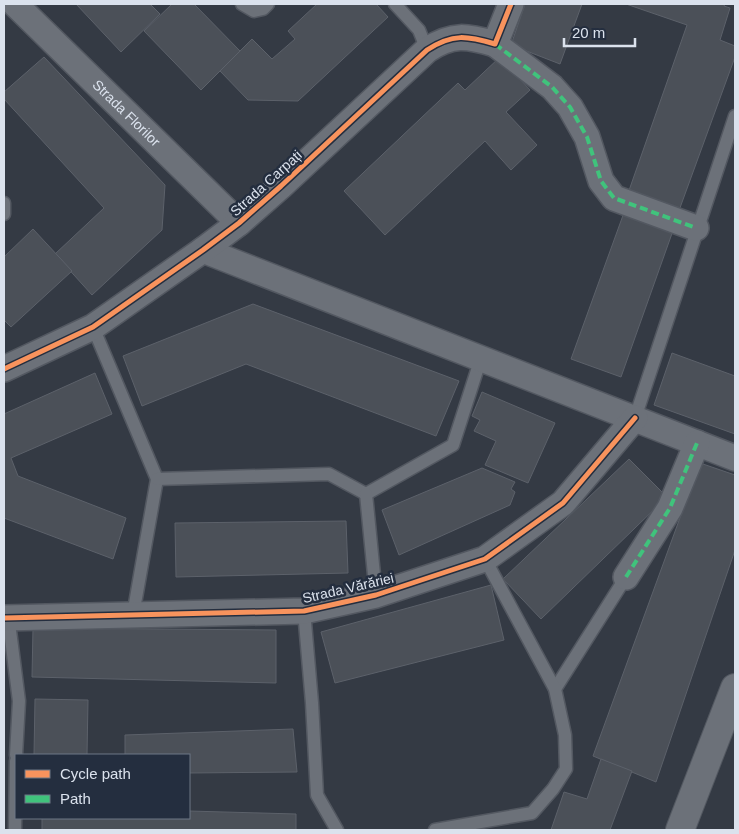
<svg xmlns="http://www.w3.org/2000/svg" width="739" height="834" font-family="Arial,sans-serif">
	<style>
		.building { fill: #4b5058; stroke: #5c616a }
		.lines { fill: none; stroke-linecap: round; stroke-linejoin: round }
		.lane-casing { stroke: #535861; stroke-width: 15 }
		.street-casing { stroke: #535861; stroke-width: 28 }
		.secondary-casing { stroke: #535861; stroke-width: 30 }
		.lane { stroke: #6c7179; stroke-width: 12 }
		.street { stroke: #6c7179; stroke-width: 25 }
		.secondary { stroke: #6c7179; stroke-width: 28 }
		.quiet { stroke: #40c37c; stroke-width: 4; stroke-dasharray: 8 4; stroke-linecap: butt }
		.cycleway-casing { stroke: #242e3f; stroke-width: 8 }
		.cycleway { stroke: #f8935d; stroke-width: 5 }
		.labels { text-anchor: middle; stroke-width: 5; stroke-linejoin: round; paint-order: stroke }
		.street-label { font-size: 14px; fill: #dbe2ed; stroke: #242e3f }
	</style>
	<rect width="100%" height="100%" fill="#343a44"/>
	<g class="building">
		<polygon points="76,4 150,4 160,14 121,52"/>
		<polygon points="172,4 194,4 240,51 201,90 144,31"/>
		<polygon points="317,4 376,4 388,17 298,101 248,100 220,71 252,39 272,59 295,39 288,31"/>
		<polygon points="525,4 582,4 560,64 511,45"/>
		<polygon points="626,4 725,4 724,6 730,8 720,40 735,46 735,57 677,216 626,199 687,25"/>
		<polygon points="44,57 165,185 162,230 92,295 55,254 104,208 4,99 4,92"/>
		<polygon points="500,57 530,90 506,112 537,145 511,170 485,141 385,235 344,191 458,83 465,90"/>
		<polygon points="626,207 675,225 621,377 571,359"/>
		<polygon points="33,229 72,271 11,327 4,320 4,257"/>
		<polygon points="253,304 459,381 436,436 246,364 142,406 123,356"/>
		<polygon points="672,353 735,376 735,434 654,405"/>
		<polygon points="95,373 112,414 11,458 18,476 126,518 113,559 4,518 4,414"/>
		<polygon points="482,392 555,423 528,483 485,465 496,441 474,431 480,420 472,416"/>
		<polygon points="629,459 667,497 541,619 503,579"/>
		<polygon points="700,463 735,475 735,550 656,782 593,756"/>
		<polygon points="482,468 515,482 511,489 515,492 510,505 399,555 382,510"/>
		<polygon points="346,521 348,573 176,577 175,523"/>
		<polygon points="491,585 504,640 335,683 321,632"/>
		<polygon points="33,628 276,630 276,683 32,677"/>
		<polygon points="35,699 88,700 87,755 34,755"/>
		<polygon points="293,729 297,772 189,773 189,755 125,755 125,735"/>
		<polygon points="601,759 632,771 610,830 551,830 564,792 587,799"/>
		<polygon points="189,811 296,814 296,830 42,830 42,818 189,818"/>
	</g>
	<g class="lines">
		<g class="lane-casing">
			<g id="lane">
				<polyline points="242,4 254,11 263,9 268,4"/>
				<polyline points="395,4 419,30 427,50"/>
				<polyline points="4,203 4,214"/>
				<polyline points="93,327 157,479 133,615"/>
				<polyline points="635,418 735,116"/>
				<polyline points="157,479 329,474 366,494 453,445 481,358"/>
				<polyline points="366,494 376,595"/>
				<polyline points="304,611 312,703 317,795 337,830"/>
				<polyline points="8,615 19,701 16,755"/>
				<polyline points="555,689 626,577"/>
				<polyline points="15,830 16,761"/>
				<polyline points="435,830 532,813 553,789 566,769 565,735 555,689 485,559"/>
			</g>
		</g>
		<g class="street-casing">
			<g id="street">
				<path id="s1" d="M15 4 239 223"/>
				<polyline points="495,44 552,87 570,107 587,137 601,181 614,198 696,228"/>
				<polyline points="203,250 735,458"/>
				<path d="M4 369 93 327 203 250 239 223 281 186 427 50C453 33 467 36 495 44L511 4"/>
				<polyline points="626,577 670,508 697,443"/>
				<polyline points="4,618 304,611 376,595 485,559 563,503 635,418"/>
			</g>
		</g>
		<g class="secondary-casing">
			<polyline id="secondary" points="680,830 735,688"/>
		</g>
		<use href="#lane" class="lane"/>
		<use href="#street" class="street"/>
		<use href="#secondary" class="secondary"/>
		<g class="quiet">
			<polyline points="495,44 552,87 570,107 587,137 601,181 614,198 696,228"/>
			<polyline points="626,577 670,508 697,443"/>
		</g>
		<g class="cycleway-casing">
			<g id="cycleway">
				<path d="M4 369 93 327 203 250 239 223 281 186 427 50C453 33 467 36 495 44L511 4"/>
				<polyline points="4,618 304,611 376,595 485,559 563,503 635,418"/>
			</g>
		</g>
		<use href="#cycleway" class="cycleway"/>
	</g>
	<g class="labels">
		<g class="street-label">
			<text dy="5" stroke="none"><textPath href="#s1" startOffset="156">Strada Florilor</textPath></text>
			<text transform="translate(266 183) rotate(-42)" y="5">Strada Carpați</text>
			<text transform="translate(348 588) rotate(-13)" y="5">Strada Vărăriei</text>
		</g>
	</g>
	<rect width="739" height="834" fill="none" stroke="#dbe2ed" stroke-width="10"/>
	<rect x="15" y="754" width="175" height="65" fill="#242e3f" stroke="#6d7685"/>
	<rect x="25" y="770" width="25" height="8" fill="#f8935d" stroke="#6d7685"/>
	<text x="60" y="779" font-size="15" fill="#dbe2ed">Cycle path</text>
	<rect x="25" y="795" width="25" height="8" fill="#40c37c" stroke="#6d7685"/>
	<text x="60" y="804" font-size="15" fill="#dbe2ed">Path</text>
	<path d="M564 38v8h71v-8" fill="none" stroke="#dbe2ed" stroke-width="2.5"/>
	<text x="572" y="38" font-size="15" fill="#dbe2ed" stroke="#242e3f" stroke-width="4" paint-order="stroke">20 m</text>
</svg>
